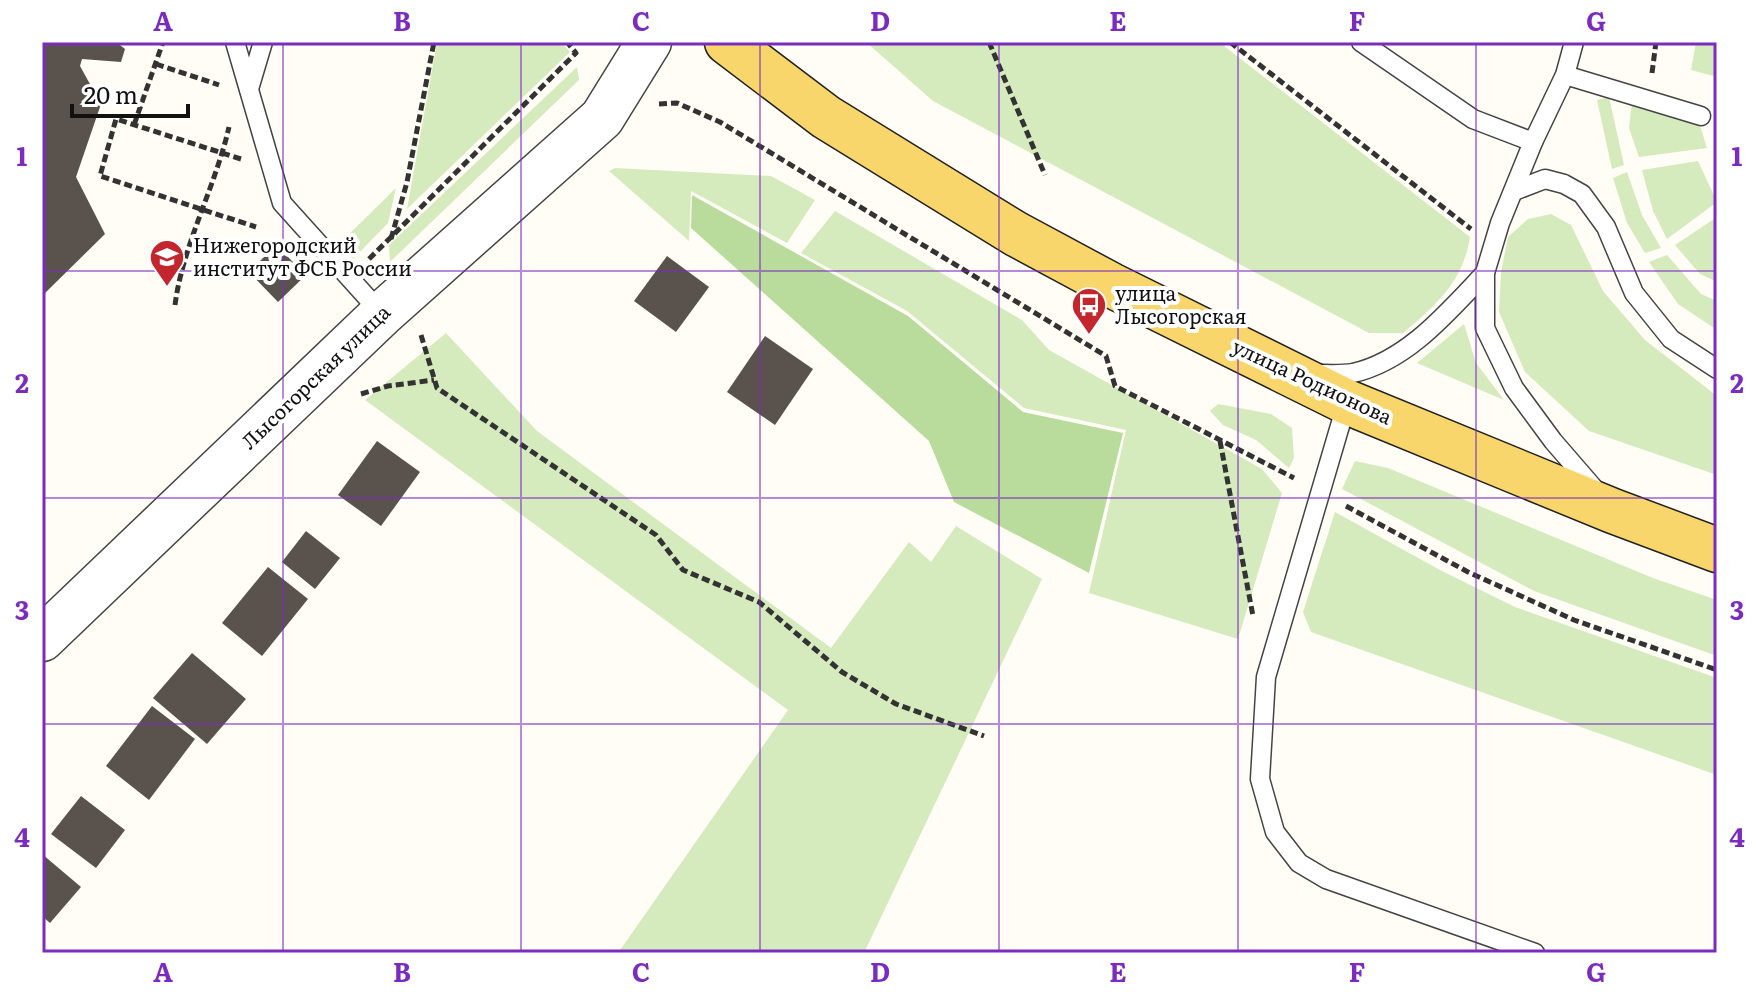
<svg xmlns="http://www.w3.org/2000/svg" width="1759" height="995" font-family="Literata,serif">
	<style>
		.green { fill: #d5ebbd }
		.forest { fill: #b9dc9c }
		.building { fill: #5a524d }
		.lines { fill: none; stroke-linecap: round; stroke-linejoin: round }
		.service-casing { stroke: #444; stroke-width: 21 }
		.tertiary-casing { stroke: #444; stroke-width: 47 }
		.primary-casing { stroke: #222; stroke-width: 47 }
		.path { stroke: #333; stroke-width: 5; stroke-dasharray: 8 4; stroke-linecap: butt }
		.service { stroke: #fff; stroke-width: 18 }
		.tertiary { stroke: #fff; stroke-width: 44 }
		.primary { stroke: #f9d66b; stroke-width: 44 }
		.grid { fill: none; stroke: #7b2cbf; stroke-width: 2; stroke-opacity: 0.55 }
		.labels { text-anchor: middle; stroke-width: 8; stroke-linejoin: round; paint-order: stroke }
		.poi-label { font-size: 20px; fill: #111; stroke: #fff; text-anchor: start }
		.street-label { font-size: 20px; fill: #111; stroke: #fff }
		.neatline { fill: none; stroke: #7b2cbf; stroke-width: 3 }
		.grid-label { font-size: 26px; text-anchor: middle; font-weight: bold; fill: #7b2cbf }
	</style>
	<rect width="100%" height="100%" fill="#fffdf5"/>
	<g class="green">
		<polygon points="437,42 561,42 570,52 407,209"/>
		<path d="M866 42H1219L1470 237C1463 282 1436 305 1403 333H1369L933 101Z"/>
		<polygon points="1696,42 1717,43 1717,77 1691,70"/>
		<polygon points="577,67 579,80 390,262 389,245"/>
		<polygon points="1609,97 1624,165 1612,169 1597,100"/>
		<polygon points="1632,101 1698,119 1707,148 1639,157 1629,128"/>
		<polygon points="1698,161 1717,202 1667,239 1653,211 1642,170"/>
		<polygon points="615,168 771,176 815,200 787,243 691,191 689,241 609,171"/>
		<polygon points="1627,172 1642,215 1661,248 1645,253 1627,223 1613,178"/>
		<polygon points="396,188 388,223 353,259 339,244"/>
		<polygon points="835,211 1022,320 1049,350 1262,469 1282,493 1238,639 1089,593 1126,430 1024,408 907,311 801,253"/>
		<polygon points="1551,214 1571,225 1603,291 1645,340 1717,396 1717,475 1589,431 1525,372 1499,312 1501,272 1508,237 1528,219"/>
		<polygon points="1717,217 1717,282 1700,274 1675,245"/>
		<polygon points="1667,255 1701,294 1717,301 1717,330 1678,304 1649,262"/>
		<polygon points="1464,324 1476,363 1504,400 1417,363"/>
		<polygon points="446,333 537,431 831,648 909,542 931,562 956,526 1042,579 864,953 618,953 788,710 365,400"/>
		<polygon points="1218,404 1271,414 1292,428 1294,458 1289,468 1256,440 1223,425 1210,411"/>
		<polygon points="1355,461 1388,468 1653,578 1717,600 1717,656 1534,591 1342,489"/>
		<polygon points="1335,512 1440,570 1515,607 1717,678 1717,775 1311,632 1303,612"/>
	</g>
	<polygon class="forest" points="692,195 908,316 1023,412 1123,433 1089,573 954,502 929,441 691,228"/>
	<g class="building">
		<polygon points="42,42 116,42 125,49 121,62 82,59 80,66 101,104 76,177 105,234 42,296"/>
		<polygon points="276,245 306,275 278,302 249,272"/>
		<polygon points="667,256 709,287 676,332 634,301"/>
		<polygon points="765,336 813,369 775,425 727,392"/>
		<polygon points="377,441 420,472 381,526 338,495"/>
		<polygon points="306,531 340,558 315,589 282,562"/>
		<polygon points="268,567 308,599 262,656 222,623"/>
		<polygon points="192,653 246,699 207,744 153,698"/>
		<polygon points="152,706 195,739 149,800 106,766"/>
		<polygon points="81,796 125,830 96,868 51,834"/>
		<polygon points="42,854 81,887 50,923 42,916"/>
	</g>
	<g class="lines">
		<g class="service-casing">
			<g id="service">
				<polyline points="235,42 282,203 382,314"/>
				<polyline points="1361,42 1473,119 1533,142"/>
				<polyline points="1574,42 1565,75 1533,142 1500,223 1485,273 1485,328 1514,388 1553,441 1598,493"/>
				<polyline points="1565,75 1701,116"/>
				<polyline points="249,89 263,42"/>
				<polyline points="1514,191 1545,179 1564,184 1582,194 1606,227 1634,293 1671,339 1717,369"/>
				<path d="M1316 374C1327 374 1341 375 1353 373 1407 361 1448 312 1485 273"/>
				<polyline points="1347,402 1266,677 1260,779 1275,832 1299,863 1326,879 1535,953"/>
			</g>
		</g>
		<g class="tertiary-casing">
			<polyline id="tertiary" points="42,639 382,314 602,118 649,42"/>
		</g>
		<g class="primary-casing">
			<polyline id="primary" points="727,42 826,117 1016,234 1111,285 1347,402 1613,511 1717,550"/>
		</g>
		<g class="path">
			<polyline points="989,42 1045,175"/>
			<polyline points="1230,42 1471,229"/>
			<polyline points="156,64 219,85"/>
			<polyline points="1652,73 1656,42"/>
			<polyline points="659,104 677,103 720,122 1106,356 1115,386 1294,478"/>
			<polyline points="134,125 163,42"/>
			<polyline points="241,159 116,119 100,176 256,227"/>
			<polyline points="391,239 407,182 434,42"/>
			<polyline points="369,259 576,53 567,42"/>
			<path d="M175 305C183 244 215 188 229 127"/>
			<polyline points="421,335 437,388 656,535 683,570 759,602 842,672 896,704 984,736"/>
			<polyline points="361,394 388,386 434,380"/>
			<polyline points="1220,441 1253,616"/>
			<polyline points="1346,506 1468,572 1574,620 1717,670"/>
		</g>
		<use href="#service" class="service"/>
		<use href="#tertiary" class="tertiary"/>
		<use href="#primary" class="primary"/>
	</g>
	<path class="grid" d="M283 42V953M521 42V953M760 42V953M999 42V953M1238 42V953M1476 42V953M42 271H1717M42 498H1717M42 724H1717"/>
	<defs>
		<g id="university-pin" transform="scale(1.8)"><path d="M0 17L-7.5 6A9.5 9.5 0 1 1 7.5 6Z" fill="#c4262e" stroke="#fff"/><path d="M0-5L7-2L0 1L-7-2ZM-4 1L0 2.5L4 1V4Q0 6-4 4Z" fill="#fff"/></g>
		<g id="bus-pin" transform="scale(1.8)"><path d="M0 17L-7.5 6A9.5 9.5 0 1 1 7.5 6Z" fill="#c4262e" stroke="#fff"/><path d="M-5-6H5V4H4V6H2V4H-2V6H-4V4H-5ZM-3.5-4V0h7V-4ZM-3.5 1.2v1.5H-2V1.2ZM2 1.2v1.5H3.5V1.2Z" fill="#fff"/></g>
	</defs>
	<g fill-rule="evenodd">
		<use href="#university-pin" x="167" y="257"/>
		<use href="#bus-pin" x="1089" y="305"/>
	</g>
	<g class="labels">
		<g class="poi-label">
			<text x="193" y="253">Нижегородский<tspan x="193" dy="23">институт ФСБ России</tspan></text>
			<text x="1115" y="301">улица<tspan x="1115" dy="23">Лысогорская</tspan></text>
		</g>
		<g class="street-label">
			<text transform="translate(316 377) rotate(-44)" y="7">Лысогорская улица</text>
			<text transform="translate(1312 382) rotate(25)" y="7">улица Родионова</text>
		</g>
	</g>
	<rect width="1759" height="995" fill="none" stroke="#ffffff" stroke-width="88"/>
	<path d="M72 104v12h116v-12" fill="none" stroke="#111111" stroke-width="4"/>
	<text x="84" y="104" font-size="24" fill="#111111" stroke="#ffffff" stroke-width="6" paint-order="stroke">20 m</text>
	<rect x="44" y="44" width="1671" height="907" class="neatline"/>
	<g class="grid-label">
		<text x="163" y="31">A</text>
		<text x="402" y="31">B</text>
		<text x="641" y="31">C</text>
		<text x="880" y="31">D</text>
		<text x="1118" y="31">E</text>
		<text x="1357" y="31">F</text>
		<text x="1596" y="31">G</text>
		<text x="22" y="166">1</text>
		<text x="1737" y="166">1</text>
		<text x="22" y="393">2</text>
		<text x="1737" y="393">2</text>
		<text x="22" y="620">3</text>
		<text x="1737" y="620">3</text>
		<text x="22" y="847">4</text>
		<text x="1737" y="847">4</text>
		<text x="163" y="982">A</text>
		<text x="402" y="982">B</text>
		<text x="641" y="982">C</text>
		<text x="880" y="982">D</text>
		<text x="1118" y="982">E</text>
		<text x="1357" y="982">F</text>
		<text x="1596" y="982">G</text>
	</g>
</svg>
